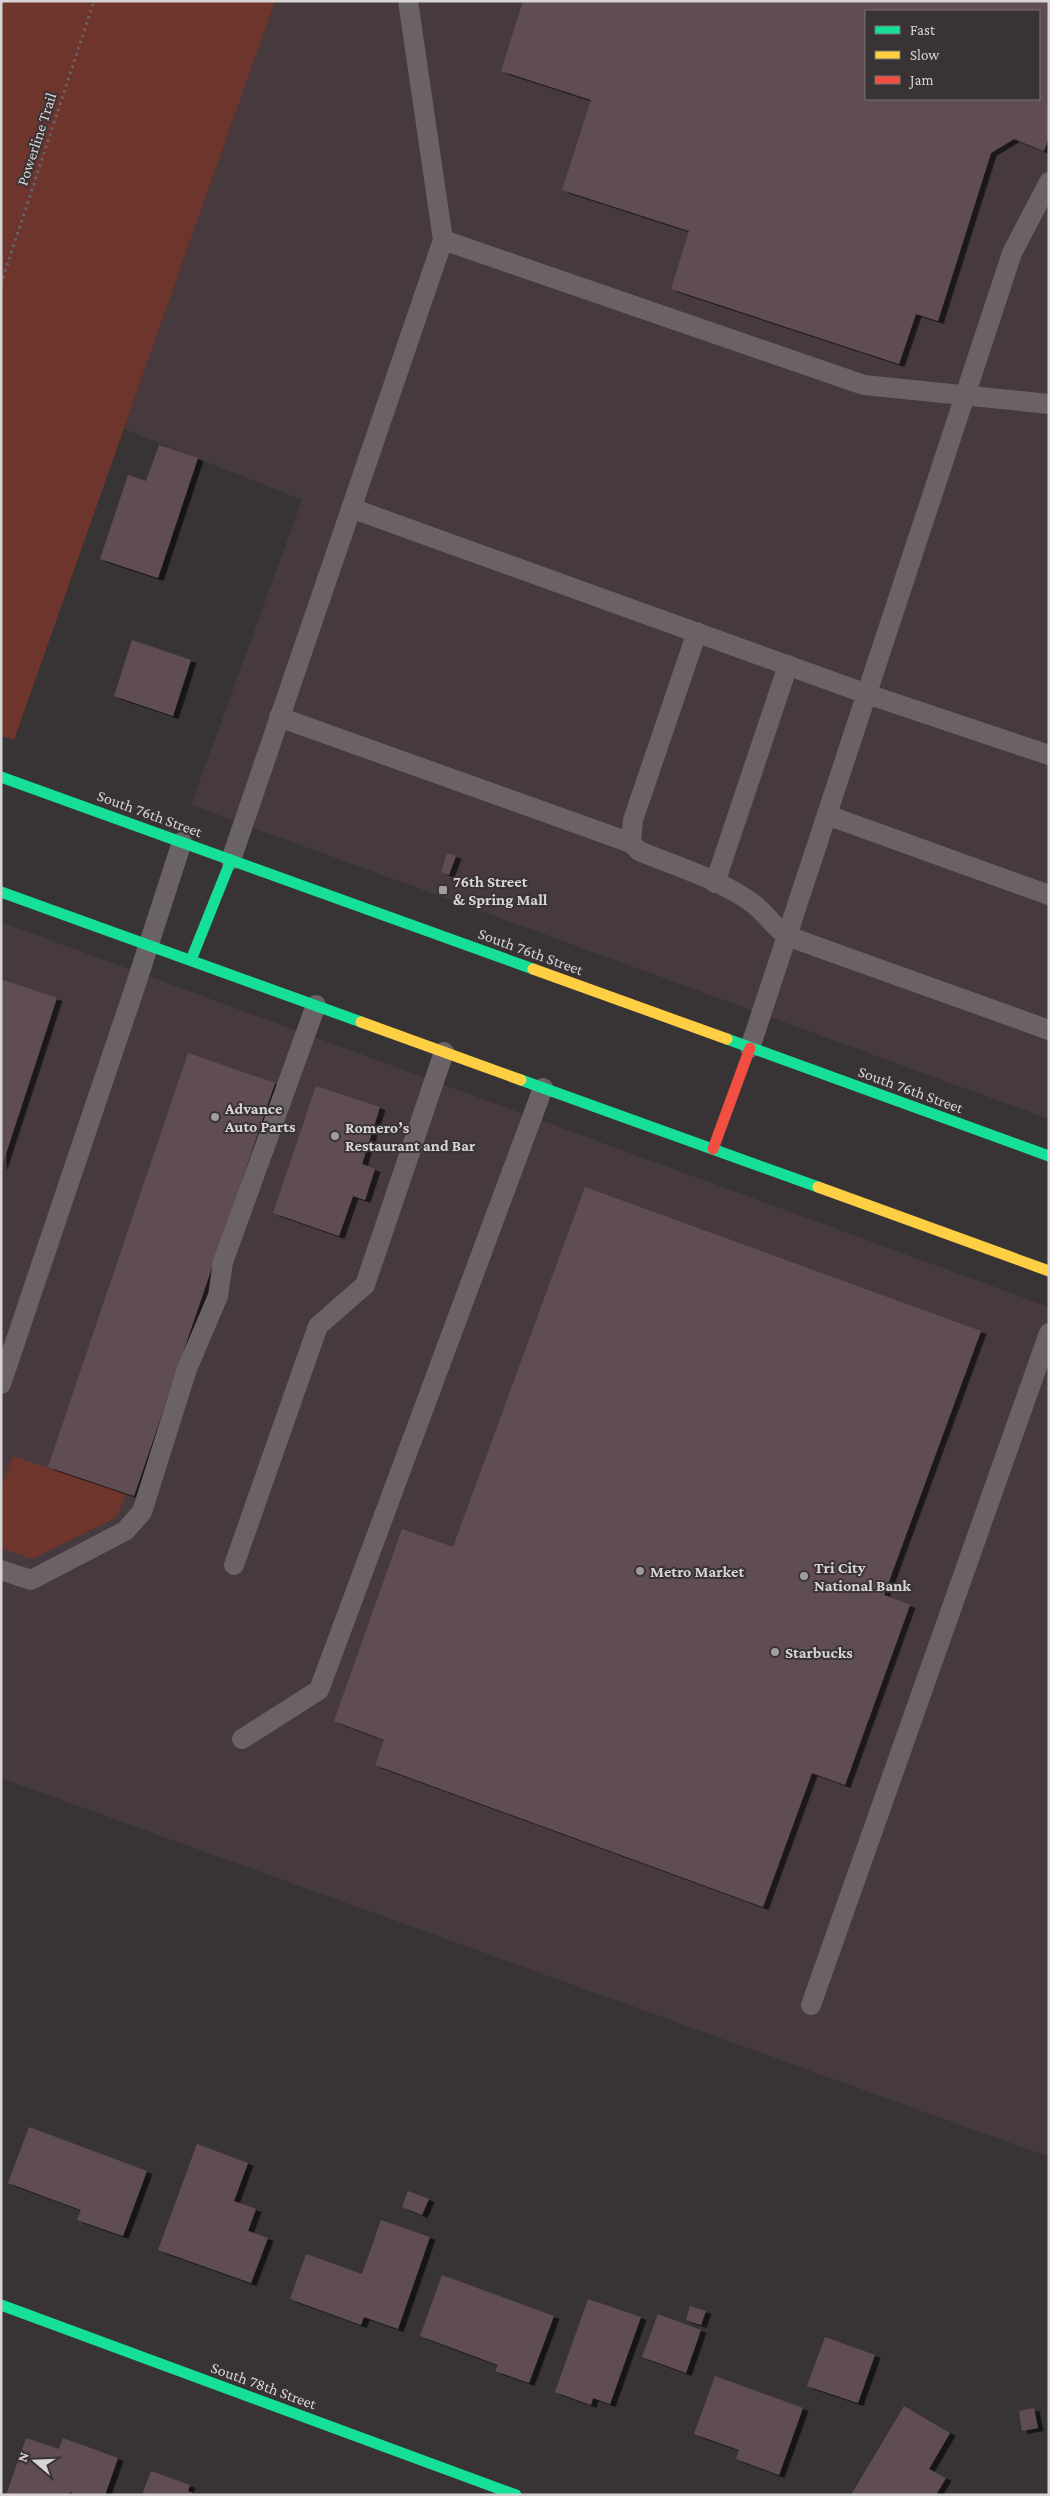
<svg xmlns="http://www.w3.org/2000/svg" width="1050" height="2496" font-family="'Crimson Pro',serif">
	<style>
		.built { fill: #463a3e; fill-rule: evenodd }
		.green { fill: #6d352c }
		.building { fill: #5e4e52; fill-rule: evenodd; filter: url(#shadow) }
		.lines { fill: none; stroke-linecap: round; stroke-linejoin: round }
		.path { stroke: #676265; stroke-width: 3; stroke-dasharray: 2.5 4; stroke-linecap: butt }
		.lane { stroke: #6a6267; stroke-width: 20 }
		.fast { stroke: #16e098; stroke-width: 11 }
		.slow { stroke: #ffcf43; stroke-width: 11 }
		.jam { stroke: #f24e42; stroke-width: 11 }
		.poi-dot { fill: #a09c9d; stroke: #393335; stroke-width: 2 }
		.labels { text-anchor: middle; stroke-width: 4; stroke-linejoin: round; paint-order: stroke }
		.street-label { font-size: 16px; fill: #d8d4d5; stroke: #393335 }
		.poi-label { font-size: 16px; font-weight: bold; fill: #d8d4d5; stroke: #393335; text-anchor: start }
	</style>
	<defs>
		<filter id="shadow"><feDropShadow dx="5.5" dy="3" stdDeviation="0" flood-color="#0009"/></filter>
	</defs>
	<rect width="100%" height="100%" fill="#383436"/>
	<g class="built">
		<path d="M275 1H1049V1119L191 805 302 500 124 429ZM866 11H1039V99H866Z"/>
		<polygon points="1,922 1049,1307 1049,2157 1,1778"/>
	</g>
	<g class="green">
		<polygon points="1,1 275,1 14,740 1,736"/>
		<polygon points="13,1456 126,1494 117,1517 32,1559 1,1548 1,1487"/>
	</g>
	<g class="building">
		<path d="M523 1H1049V137L1044 151 1014 139 991 153 938 321 916 314 899 364 671 289 689 231 562 190 591 100 501 71ZM866 11H1039V99H866Z"/>
		<polygon points="159,445 198,458 158,578 100,559 128,475 146,481"/>
		<polygon points="132,640 191,660 173,716 114,696"/>
		<polygon points="447,853 456,856 449,875 441,872"/>
		<polygon points="1,979 57,998 2,1166 1,1166"/>
		<polygon points="188,1053 275,1083 134,1496 48,1467"/>
		<polygon points="316,1086 380,1107 362,1164 375,1169 365,1200 353,1196 339,1236 273,1213"/>
		<polygon points="585,1187 981,1331 884,1595 910,1605 845,1785 812,1773 763,1907 375,1765 384,1740 334,1721 402,1529 453,1547"/>
		<polygon points="29,2127 147,2171 123,2236 77,2220 81,2210 8,2183"/>
		<polygon points="197,2144 248,2163 234,2201 256,2209 248,2231 268,2238 251,2283 158,2250"/>
		<polygon points="408,2191 429,2199 422,2215 402,2207"/>
		<polygon points="381,2220 430,2237 398,2329 364,2317 361,2325 290,2299 306,2254 362,2274"/>
		<polygon points="442,2275 554,2316 529,2383 495,2371 498,2365 420,2336"/>
		<polygon points="588,2299 641,2317 610,2404 593,2398 591,2405 555,2392"/>
		<polygon points="690,2306 706,2311 701,2325 686,2320"/>
		<polygon points="658,2314 701,2330 686,2373 642,2357"/>
		<polygon points="825,2337 875,2355 858,2403 807,2386"/>
		<polygon points="715,2376 803,2408 779,2475 736,2459 739,2450 694,2434"/>
		<polygon points="904,2406 950,2433 929,2469 946,2478 936,2495 851,2495"/>
		<polygon points="1034,2408 1038,2428 1022,2431 1019,2411"/>
		<polygon points="26,2438 59,2449 63,2438 118,2458 105,2495 77,2495 70,2492 69,2495 6,2495"/>
		<polygon points="151,2471 190,2485 188,2491 197,2495 142,2495"/>
	</g>
	<g class="lines">
		<polyline class="path" points="1,284 94,1"/>
		<g class="lane">
			<polyline points="443,240 864,385 1049,404"/>
			<polyline points="351,508 867,694 1049,755"/>
			<path d="M697 632 633 820 631 843 639 851C675 866 721 880 751 902 765 912 774 927 787 936L1049 1030"/>
			<polyline points="279,717 631,843"/>
			<polyline points="827,815 1049,895"/>
			<polyline points="231,860 443,240 408,1"/>
			<polyline points="715,883 788,665"/>
			<polyline points="750,1048 1012,253 1049,182"/>
			<polyline points="1,1384 135,987 182,842"/>
			<polyline points="234,1565 318,1326 365,1285 444,1052"/>
			<polyline points="1,1570 31,1580 125,1531 142,1512 187,1369 218,1296 223,1262 316,1005"/>
			<polyline points="242,1739 319,1690 543,1088"/>
			<polyline points="811,2005 1049,1333"/>
		</g>
		<g class="fast">
			<polyline points="1,777 533,969"/>
			<polyline points="1,892 361,1022"/>
			<polyline points="191,960 231,860"/>
			<polyline points="727,1039 1049,1156"/>
			<polyline points="521,1080 818,1187"/>
			<polyline points="1,2305 516,2495"/>
		</g>
		<g class="slow">
			<polyline points="533,969 727,1039"/>
			<polyline points="361,1022 521,1080"/>
			<polyline points="818,1187 1049,1271"/>
		</g>
		<polyline class="jam" points="713,1149 750,1048"/>
	</g>
	<g class="poi-dot">
		<rect x="438" y="885" width="10" height="10" rx="2.5"/>
		<circle cx="215" cy="1117" r="5"/>
		<circle cx="335" cy="1136" r="5"/>
		<circle cx="640" cy="1571" r="5"/>
		<circle cx="804" cy="1576" r="5"/>
		<circle cx="775" cy="1652" r="5"/>
	</g>
	<g class="labels">
		<g class="street-label">
			<text transform="translate(36 139) rotate(-72)" y="6">Powerline Trail</text>
			<text transform="translate(150 813) rotate(20)" y="6">South 76th Street</text>
			<text transform="translate(531 951) rotate(20)" y="6">South 76th Street</text>
			<text transform="translate(911 1089) rotate(20)" y="6">South 76th Street</text>
			<text transform="translate(264 2385) rotate(20)" y="6">South 78th Street</text>
		</g>
		<g class="poi-label">
			<text x="453" y="887">76th Street<tspan x="453" dy="18">&amp; Spring Mall</tspan></text>
			<text x="225" y="1114">Advance<tspan x="225" dy="18">Auto Parts</tspan></text>
			<text x="345" y="1133">Romero’s<tspan x="345" dy="18">Restaurant and Bar</tspan></text>
			<text x="814" y="1573">Tri City<tspan x="814" dy="18">National Bank</tspan></text>
			<text x="650" y="1577">Metro Market</text>
			<text x="785" y="1658">Starbucks</text>
		</g>
	</g>
	<rect width="1050" height="2496" fill="none" stroke="#d8d4d5" stroke-width="5"/>
	<rect x="865" y="10" width="175" height="90" fill="#393335" stroke="#797375"/>
	<rect x="875" y="26" width="25" height="8" fill="#16e098" stroke="#797375"/>
	<text x="910" y="35" font-size="15" fill="#d8d4d5">Fast</text>
	<rect x="875" y="51" width="25" height="8" fill="#ffcf43" stroke="#797375"/>
	<text x="910" y="60" font-size="15" fill="#d8d4d5">Slow</text>
	<rect x="875" y="76" width="25" height="8" fill="#f24e42" stroke="#797375"/>
	<text x="910" y="85" font-size="15" fill="#d8d4d5">Jam</text>
	<g transform="translate(35 2461) rotate(289)" stroke="#393335" stroke-width="4" paint-order="stroke">
	<path d="M0-4L9 19L0 12L-9 19Z" fill="#d8d4d5"/>
	<text y="-8" font-size="14" font-weight="bold" text-anchor="middle" fill="#d8d4d5">N</text>
	</g>
</svg>
